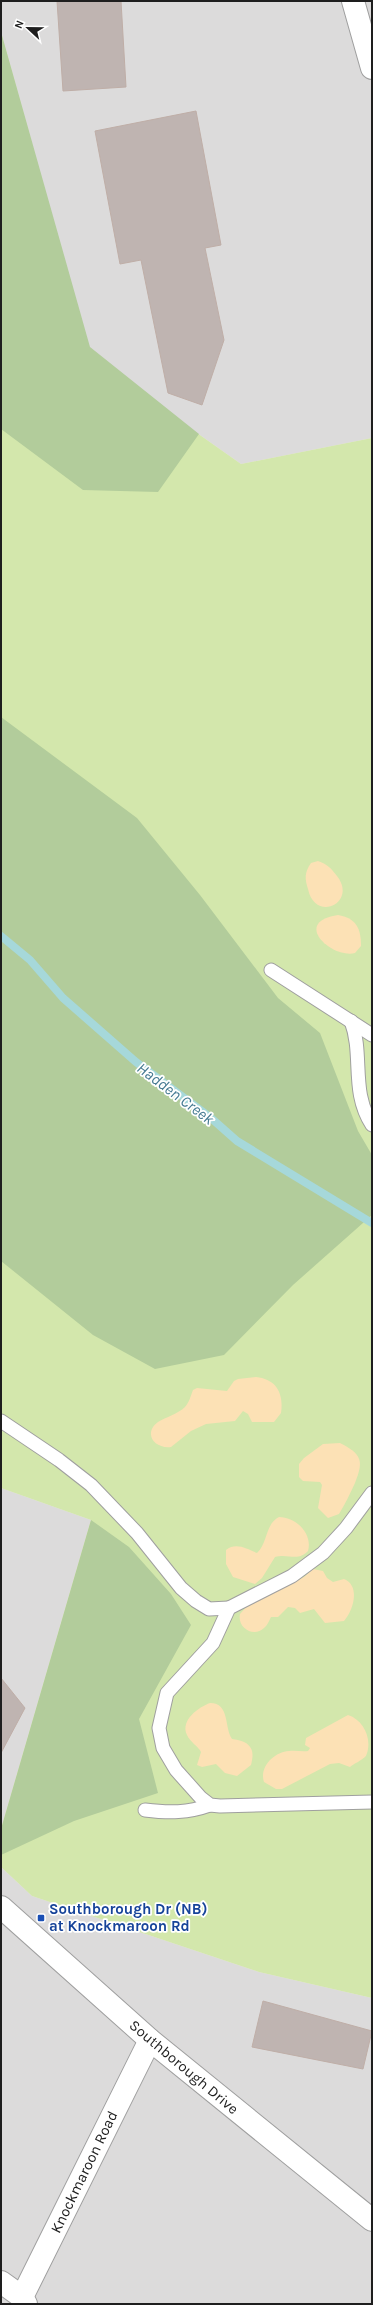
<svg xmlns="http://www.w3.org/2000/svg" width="373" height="2305" font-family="Karla,sans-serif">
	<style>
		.residential { fill: #dcdbdb }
		.grass { fill: #d3e7ac }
		.forest { fill: #b2cc9b }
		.sand { fill: #fce1b5 }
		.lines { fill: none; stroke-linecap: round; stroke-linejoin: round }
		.stream { stroke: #a6d8da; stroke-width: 8 }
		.building { fill: #bfb4b1; stroke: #bfaea7 }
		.service-casing { stroke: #9f9f9f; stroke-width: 15 }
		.minor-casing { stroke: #9f9f9f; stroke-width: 24 }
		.tertiary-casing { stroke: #9f9f9f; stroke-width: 24 }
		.service { stroke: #fff; stroke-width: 13 }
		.minor { stroke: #fff; stroke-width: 22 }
		.tertiary { stroke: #fff; stroke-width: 22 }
		.transit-dot { fill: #1a4fb4; stroke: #fff; stroke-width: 1.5 }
		.labels { text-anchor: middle; stroke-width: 3.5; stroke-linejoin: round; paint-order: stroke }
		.transit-label { font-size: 15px; font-weight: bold; fill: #164399; stroke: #fff; text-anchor: start }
		.street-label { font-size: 15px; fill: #1e1e1e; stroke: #fff }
		.water-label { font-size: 16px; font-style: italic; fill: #457a92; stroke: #fff }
	</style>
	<rect width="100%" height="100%" fill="#eee9e4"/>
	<g class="residential">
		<polygon points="1,1 371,1 372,438 241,464 92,359 1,32"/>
		<polygon points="1,1488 91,1520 1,1829"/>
		<polygon points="1,1867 32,1896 259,1972 372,1998 372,2304 1,2304"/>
	</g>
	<polygon class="grass" points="1,32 92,359 241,464 372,438 372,1998 259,1972 32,1896 1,1867 1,1829 91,1520 1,1488"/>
	<g class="forest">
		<polygon points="1,32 90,347 199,434 158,492 83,490 1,429"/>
		<polygon points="1,717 137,818 200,895 278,998 320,1033 358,1131 372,1155 372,1215 293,1285 224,1355 155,1369 93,1335 1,1261"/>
		<polygon points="91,1520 129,1547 171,1594 191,1625 139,1719 158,1793 74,1821 1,1855 1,1829"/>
	</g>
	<g class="sand">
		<path d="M318 861C327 864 331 868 337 876 358 903 315 923 308 889 305 879 304 873 311 863Z"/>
		<path d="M338 915C356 918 361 928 361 946L355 953C332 959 291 922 338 915Z"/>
		<path d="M256 1377C276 1379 284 1393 281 1413L274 1422H252L248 1414 243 1411 235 1421 206 1424 191 1431 171 1447C154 1449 143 1433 158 1422 166 1417 178 1414 185 1407 189 1403 191 1395 193 1390L197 1388 227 1391 234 1381 238 1379Z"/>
		<path d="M340 1443C362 1454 364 1461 355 1483 350 1494 345 1504 339 1514L328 1518 318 1508 322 1485 320 1482 303 1481 299 1477V1464L304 1458 323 1444Z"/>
		<path d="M279 1517C296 1517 313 1534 308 1551 298 1562 288 1553 275 1557L262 1578 255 1584 233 1577 226 1564V1550C236 1542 247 1549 257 1553 268 1543 265 1524 279 1517Z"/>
		<path d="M313 1569 323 1571 327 1578 333 1582 344 1579C361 1586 353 1611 344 1621L325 1623 314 1609 300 1613 295 1608 288 1607 278 1617H271C269 1621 267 1626 264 1628 254 1638 237 1628 240 1614L248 1605 304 1577Z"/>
		<path d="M210 1703C230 1703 224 1727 232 1739 249 1741 256 1748 251 1765L237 1776 225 1773 216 1764 202 1767 197 1765 201 1752C198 1746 190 1742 187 1735 180 1720 199 1707 210 1703Z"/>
		<path d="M348 1715C364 1720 373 1740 366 1756 361 1761 355 1763 350 1767L339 1763 330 1764 282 1789H276L264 1782C259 1767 274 1752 289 1751 295 1750 302 1752 308 1751L310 1748 305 1745 306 1738Z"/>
	</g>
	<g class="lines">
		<polyline class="stream" points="1,936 30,960 63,998 136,1062 211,1118 237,1141 372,1223"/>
	</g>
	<g class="building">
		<polygon points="57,1 121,1 126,87 63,91"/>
		<polygon points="196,111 221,245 205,248 224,340 202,405 168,393 141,260 120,264 95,131"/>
		<polygon points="1,1678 25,1708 1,1753"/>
		<polygon points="263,2001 372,2031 363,2069 252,2047"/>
	</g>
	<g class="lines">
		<g class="service-casing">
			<g id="service">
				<polyline points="271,970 372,1035"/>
				<path d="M351 1021C364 1055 350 1091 372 1125"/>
				<polyline points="1,1421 59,1460 91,1485 137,1533 181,1588 196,1601 209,1609 229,1608"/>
				<polyline points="372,1493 346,1528 323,1553 292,1576 229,1608 213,1643 167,1693 159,1728 163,1748 176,1770 201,1798 210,1805 220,1806 372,1802"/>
				<path d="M145 1810C169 1813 188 1813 210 1805"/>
			</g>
		</g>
		<g class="minor-casing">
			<g id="minor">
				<polyline points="353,1 372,68"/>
				<polyline points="1,2282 22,2297 26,2304"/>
				<polyline points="22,2297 150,2040"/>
			</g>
		</g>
		<g class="tertiary-casing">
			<polyline id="tertiary" points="1,1907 150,2040 372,2220"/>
		</g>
		<use href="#service" class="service"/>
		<use href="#minor" class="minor"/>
		<use href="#tertiary" class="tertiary"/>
	</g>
	<rect class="transit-dot" x="37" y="1914" width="8" height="8" rx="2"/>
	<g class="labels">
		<g class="transit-label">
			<text x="49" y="1914">Southborough Dr (NB)<tspan x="49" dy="17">at Knockmaroon Rd</tspan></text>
		</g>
		<g class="street-label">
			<text transform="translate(184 2067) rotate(40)" y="5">Southborough Drive</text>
			<text transform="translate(84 2172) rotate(-64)" y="5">Knockmaroon Road</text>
		</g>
		<g class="water-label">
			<text transform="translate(176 1093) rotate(37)" y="6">Hadden Creek</text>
		</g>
	</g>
	<rect width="373" height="2305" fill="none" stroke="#1e1e1e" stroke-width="4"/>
	<g transform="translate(28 28) rotate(292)" stroke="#ffffff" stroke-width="3" paint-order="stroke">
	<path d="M0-3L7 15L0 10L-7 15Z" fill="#1e1e1e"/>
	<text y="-6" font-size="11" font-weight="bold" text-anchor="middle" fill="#1e1e1e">N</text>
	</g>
</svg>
